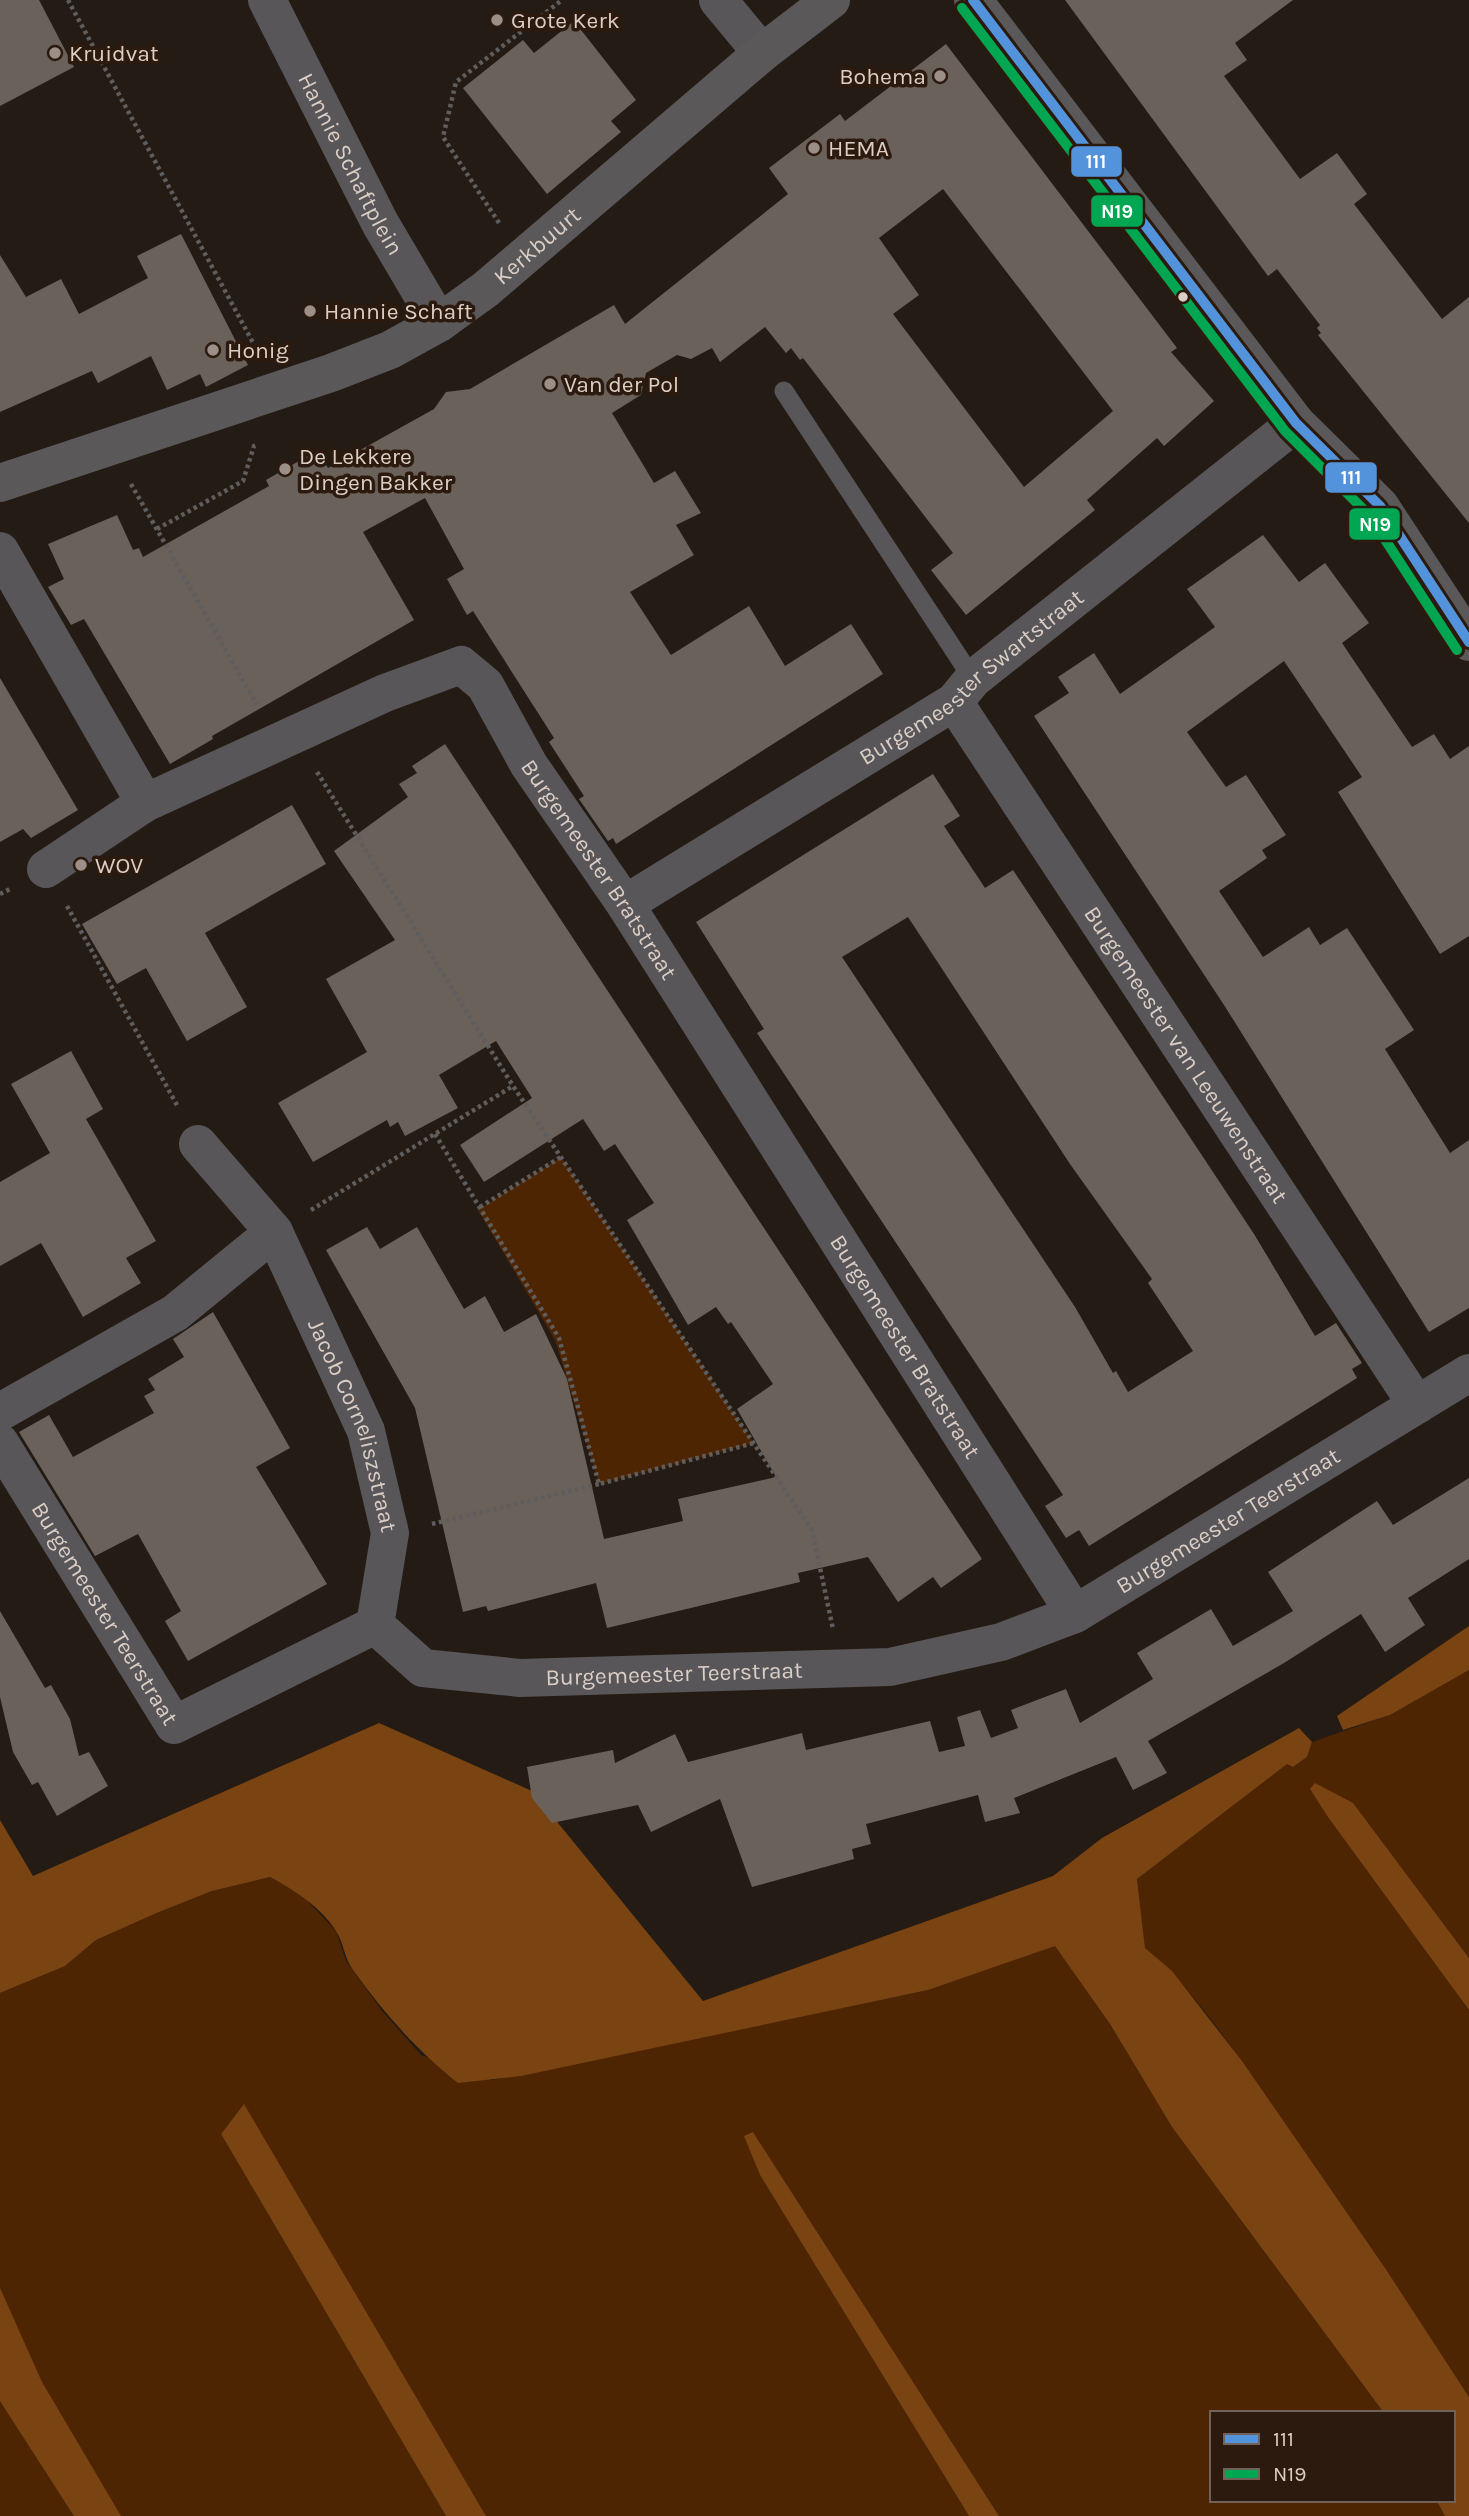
<svg xmlns="http://www.w3.org/2000/svg" width="1469" height="2516" font-family="Karla,sans-serif">
	<style>
		.green { fill: #4e2503 }
		.water { fill: #7a4312 }
		.building { fill: #6a615b; fill-rule: evenodd }
		.lines { fill: none; stroke-linecap: round; stroke-linejoin: round }
		.path { stroke: #605d5d; stroke-width: 4.5; stroke-dasharray: 3.5 3.5; stroke-linecap: butt }
		.lane { stroke: #585658; stroke-width: 19 }
		.street { stroke: #585658; stroke-width: 38 }
		.secondary { stroke: #5b585a; stroke-width: 38 }
		.bus-1-casing { stroke: #2b1a0d; stroke-width: 16 }
		.bus-2-casing { stroke: #2b1a0d; stroke-width: 16 }
		.bus-1 { stroke: #5393db; stroke-width: 10 }
		.bus-2 { stroke: #00a651; stroke-width: 10 }
		.poi-dot { fill: #9b8f88; stroke: #2b1a0d; stroke-width: 2.5 }
		.bus-dot { fill: #dbcec6; stroke: #2b1a0d; stroke-width: 2.5 }
		.labels { text-anchor: middle; stroke-width: 7; stroke-linejoin: round; paint-order: stroke }
		.poi-label { font-size: 23px; fill: #dbcec6; stroke: #2b1a0d; text-anchor: start }
		.street-label { font-size: 23px; fill: #dbcec6; stroke: #2b1a0d }
		.line-badge { stroke: #2b1a0d; stroke-width: 2.5 }
		.badge-label { font-size: 19px; text-anchor: middle; font-weight: bold; fill: #fff }
	</style>
	<rect width="100%" height="100%" fill="#241b14"/>
	<g class="green">
		<polygon points="561,1157 754,1443 599,1484 555,1340 478,1210"/>
		<path d="M1469 1670V1958L1353 1804 1310 1789 1469 2010V2397C1409 2305 1347 2213 1284 2123 1242 2063 1201 1996 1145 1948L1137 1879 1287 1763 1293 1767 1307 1757 1312 1742 1390 1715Z"/>
		<polygon points="270,1877 301,1894 336,1931 346,1961 382,2011 421,2055 492,2080 928,1990 1055,1945 1110,2024 1172,2127 1384,2413 1212,2413 1212,2500 1436,2500 1445,2516 999,2516 753,2132 745,2136 760,2175 969,2516 486,2516 244,2105 221,2134 446,2516 0,2516 0,1993 65,1966 96,1940 159,1912 212,1891"/>
	</g>
	<g class="water">
		<polygon points="1469,1626 1469,1670 1390,1715 1343,1730 1337,1716"/>
		<path d="M379 1723 532 1791 703 2001 1053 1876 1102 1838 1299 1728 1312 1742 1307 1757 1293 1767 1287 1764 1137 1879 1145 1948 1172 1971 1242 2061 1385 2268 1469 2397V2516H1445L1436 2500H1453V2413H1384L1172 2127 1110 2024 1055 1946 928 1990 521 2076 458 2083C416 2050 384 2013 353 1970 344 1958 344 1943 336 1931 321 1907 294 1890 270 1877L212 1891 159 1912 96 1940 65 1966 0 1993V1820L33 1876Z"/>
		<polygon points="1315,1783 1353,1803 1469,1958 1469,2010 1328,1817 1310,1789"/>
		<polygon points="244,2104 486,2516 446,2516 221,2134"/>
		<polygon points="753,2132 999,2516 969,2516 760,2175 744,2136"/>
		<polygon points="0,2288 42,2382 121,2516 74,2516 0,2401"/>
	</g>
	<g class="building">
		<polygon points="0,0 39,0 74,67 0,106"/>
		<polygon points="1065,0 1293,0 1235,43 1247,60 1224,76 1300,179 1337,153 1367,194 1354,204 1442,319 1469,297 1469,523 1318,335 1321,333 1317,328 1320,325 1277,269 1268,276"/>
		<polygon points="574,21 636,100 611,121 621,132 547,194 463,88 523,40 534,53"/>
		<path d="M946 44 1177 348 1171 352 1214 401 1164 446 1157 438 1087 500 1095 510 966 615 931 570 953 553 803 358 800 360 791 348 786 353 765 327 720 362 712 348 691 359 677 355 646 373 641 395 612 413 654 483 675 471 701 513 676 525 694 555 630 592 671 655 749 606 785 666 851 624 883 674 616 844 613 838 608 841 579 799 584 796 549 742 554 738 473 611 467 615 447 579 464 569 425 498 363 532 414 620 212 736 213 739 170 764 84 619 71 625 48 587 64 579 48 544 117 515 133 550 139 548 143 557 269 486 266 480 318 450 328 468 434 409 446 392 470 389 614 305 625 324 788 194 769 168 840 114 845 121ZM943 189 1113 411 1024 487 893 314 919 295 879 238Z"/>
		<polygon points="181,234 248,365 206,387 200,374 167,390 151,356 98,383 92,371 0,412 0,255 26,297 61,279 79,314 148,278 137,256"/>
		<polygon points="1263,535 1299,582 1325,563 1369,623 1342,643 1412,747 1434,734 1450,759 1469,746 1469,936 1440,954 1338,792 1362,777 1284,661 1187,732 1226,787 1246,775 1286,835 1262,850 1267,858 1219,891 1263,957 1309,927 1320,945 1347,928 1414,1030 1385,1049 1450,1153 1469,1140 1469,1308 1429,1332 1224,1005 1034,716 1069,693 1058,677 1094,653 1120,694 1215,627 1187,589"/>
		<polygon points="0,678 78,810 31,838 23,829 0,842"/>
		<polygon points="445,744 982,1559 941,1588 933,1577 898,1602 868,1557 798,1573 800,1582 607,1628 596,1583 488,1611 486,1606 463,1612 415,1408 326,1250 367,1227 380,1249 417,1227 464,1309 485,1296 504,1332 536,1314 567,1379 604,1539 683,1521 678,1499 776,1477 737,1409 773,1384 731,1322 728,1324 716,1307 688,1325 627,1220 654,1203 615,1144 604,1151 583,1119 484,1182 460,1145 532,1098 496,1041 439,1075 458,1108 405,1136 398,1122 390,1127 387,1120 313,1162 278,1103 367,1052 326,979 395,940 334,851 408,797 399,784 417,773 412,766"/>
		<path d="M933 774 960 816 944 826 985 888 1013 870 1254 1234 1315 1336 1336 1323 1362 1363 1352 1369 1357 1378 1089 1546 1079 1530 1066 1538 1045 1506 1063 1495 757 1033 764 1029 696 922ZM908 917 1070 1164 1152 1279 1148 1283 1193 1351 1128 1392 1116 1371 1113 1373 1075 1307 842 957Z"/>
		<polygon points="292,805 326,864 205,933 247,1007 187,1041 146,968 117,984 82,924"/>
		<polygon points="71,1051 103,1109 86,1119 156,1241 126,1258 141,1283 83,1317 41,1243 0,1266 0,1182 50,1153 11,1084"/>
		<polygon points="213,1312 290,1448 256,1467 327,1584 188,1661 165,1621 181,1611 138,1534 95,1556 19,1432 49,1415 73,1457 154,1413 144,1396 155,1390 148,1379 184,1357 173,1339"/>
		<polygon points="1469,1478 1469,1559 1408,1598 1425,1625 1385,1652 1361,1614 1284,1663 1148,1741 1167,1773 1133,1790 1116,1757 1014,1798 1020,1813 985,1822 978,1795 866,1824 871,1844 852,1849 854,1859 752,1887 720,1799 651,1832 638,1805 552,1823 532,1798 527,1767 613,1750 615,1763 675,1734 688,1762 802,1733 806,1750 930,1721 939,1752 965,1746 957,1717 980,1710 991,1738 1018,1728 1011,1710 1066,1689 1080,1723 1153,1679 1137,1653 1211,1609 1233,1646 1293,1611 1268,1572 1377,1501 1393,1525"/>
		<polygon points="0,1611 45,1688 51,1685 70,1719 79,1756 89,1752 108,1786 57,1816 38,1782 32,1785 13,1752 0,1697"/>
	</g>
	<g class="lines">
		<g class="path">
			<polyline points="68,0 258,352"/>
			<polyline points="499,223 443,137 456,82 562,0"/>
			<polyline points="131,484 257,705"/>
			<polyline points="157,529 243,481 254,446 257,445"/>
			<polyline points="317,772 513,1086"/>
			<polyline points="0,894 12,888"/>
			<polyline points="67,906 178,1107"/>
			<polyline points="435,1134 559,1338 599,1484 754,1443"/>
			<polyline points="480,1207 561,1157"/>
			<polyline points="311,1210 513,1086 812,1530 833,1629"/>
			<polyline points="432,1524 599,1484"/>
		</g>
		<polyline class="lane" points="784,391 973,679"/>
		<g class="street">
			<path id="s1" d="M267 0 380 223 439 323"/>
			<polyline points="718,0 762,53"/>
			<path id="s2" d="M0 551 145 803 385 693 461 665 485 685 529 765 625 904 1075 1614"/>
			<path id="s3" d="M954 702 1417 1405"/>
			<polyline points="46,869 145,803"/>
			<path id="s4" d="M625 904 954 702 973 679 1296 423"/>
			<path id="s5" d="M198 1144 274 1232 366 1431 390 1533 375 1625"/>
			<polyline points="0,1412 175,1313 274,1232"/>
			<path id="s6" d="M0 1443 174 1725 375 1625 423 1668 520 1678 890 1667 1001 1642 1075 1614 1469 1373"/>
		</g>
		<g class="secondary">
			<polyline points="973,0 1296,423 1380,506 1469,642"/>
			<path id="s7" d="M0 483 331 373 390 350 439 323 486 289 762 53 831 0"/>
		</g>
		<g class="bus-1-casing">
			<polyline id="bus-1" points="973,0 1296,423 1380,506 1469,642"/>
		</g>
		<g class="bus-2-casing">
			<polyline id="bus-2" points="962,8 1285,431 1369,515 1457,650"/>
		</g>
		<use href="#bus-1" class="bus-1"/>
		<use href="#bus-2" class="bus-2"/>
	</g>
	<g class="poi-dot">
		<circle cx="497" cy="20" r="7"/>
		<circle cx="55" cy="53" r="7"/>
		<circle cx="940" cy="76" r="7"/>
		<circle cx="814" cy="148" r="7"/>
		<circle cx="310" cy="311" r="7"/>
		<circle cx="213" cy="350" r="7"/>
		<circle cx="550" cy="384" r="7"/>
		<circle cx="285" cy="469" r="7"/>
		<circle cx="81" cy="865" r="7"/>
	</g>
	<circle class="bus-dot" cx="1183" cy="297" r="6"/>
	<g class="labels">
		<g class="poi-label">
			<text x="511" y="28">Grote Kerk</text>
			<text x="69" y="61">Kruidvat</text>
			<text x="926" y="84" text-anchor="end">Bohema</text>
			<text x="828" y="156">HEMA</text>
			<text x="324" y="319">Hannie Schaft</text>
			<text x="227" y="358">Honig</text>
			<text x="564" y="392">Van der Pol</text>
			<text x="299" y="464">De Lekkere<tspan x="299" dy="26">Dingen Bakker</tspan></text>
			<text x="95" y="873">WOV</text>
		</g>
		<g class="street-label">
			<text dy="8" stroke="none"><textPath href="#s1" startOffset="184">Hannie Schaftplein</textPath></text>
			<text dy="8" stroke="none"><textPath href="#s7" startOffset="593">Kerkbuurt</textPath></text>
			<text dy="8" stroke="none"><textPath href="#s4" startOffset="415">Burgemeester Swartstraat</textPath></text>
			<text dy="8" stroke="none"><textPath href="#s2" startOffset="884">Burgemeester Bratstraat</textPath></text>
			<text dy="8" stroke="none"><textPath href="#s3" startOffset="422">Burgemeester van Leeuwenstraat</textPath></text>
			<text dy="8" stroke="none"><textPath href="#s2" startOffset="1451">Burgemeester Bratstraat</textPath></text>
			<text dy="8" stroke="none"><textPath href="#s5" startOffset="326">Jacob Corneliszstraat</textPath></text>
			<text dy="8" stroke="none"><textPath href="#s6" startOffset="1460">Burgemeester Teerstraat</textPath></text>
			<text dy="8" stroke="none"><textPath href="#s6" startOffset="200">Burgemeester Teerstraat</textPath></text>
			<text dy="8" stroke="none"><textPath href="#s6" startOffset="872">Burgemeester Teerstraat</textPath></text>
		</g>
	</g>
	<g class="line-badge">
		<rect x="1070" y="145" width="53" height="33" rx="7" fill="#5393db"/>
		<rect x="1090" y="194" width="54" height="34" rx="7" fill="#00a651"/>
		<rect x="1324" y="461" width="54" height="33" rx="7" fill="#5393db"/>
		<rect x="1348" y="507" width="53" height="34" rx="7" fill="#00a651"/>
	</g>
	<g class="badge-label">
		<text x="1096" y="168">111</text>
		<text x="1117" y="218">N19</text>
		<text x="1351" y="484">111</text>
		<text x="1375" y="531">N19</text>
	</g>
	<rect x="1210" y="2411" width="245" height="91" fill="#2b1a0d" stroke="#716257" stroke-width="2"/>
	<rect x="1224" y="2434" width="35" height="10" fill="#5393db" stroke="#716257" stroke-width="2"/>
	<text x="1273" y="2446" font-size="21" fill="#dbcec6">111</text>
	<rect x="1224" y="2469" width="35" height="10" fill="#00a651" stroke="#716257" stroke-width="2"/>
	<text x="1273" y="2481" font-size="21" fill="#dbcec6">N19</text>
</svg>
